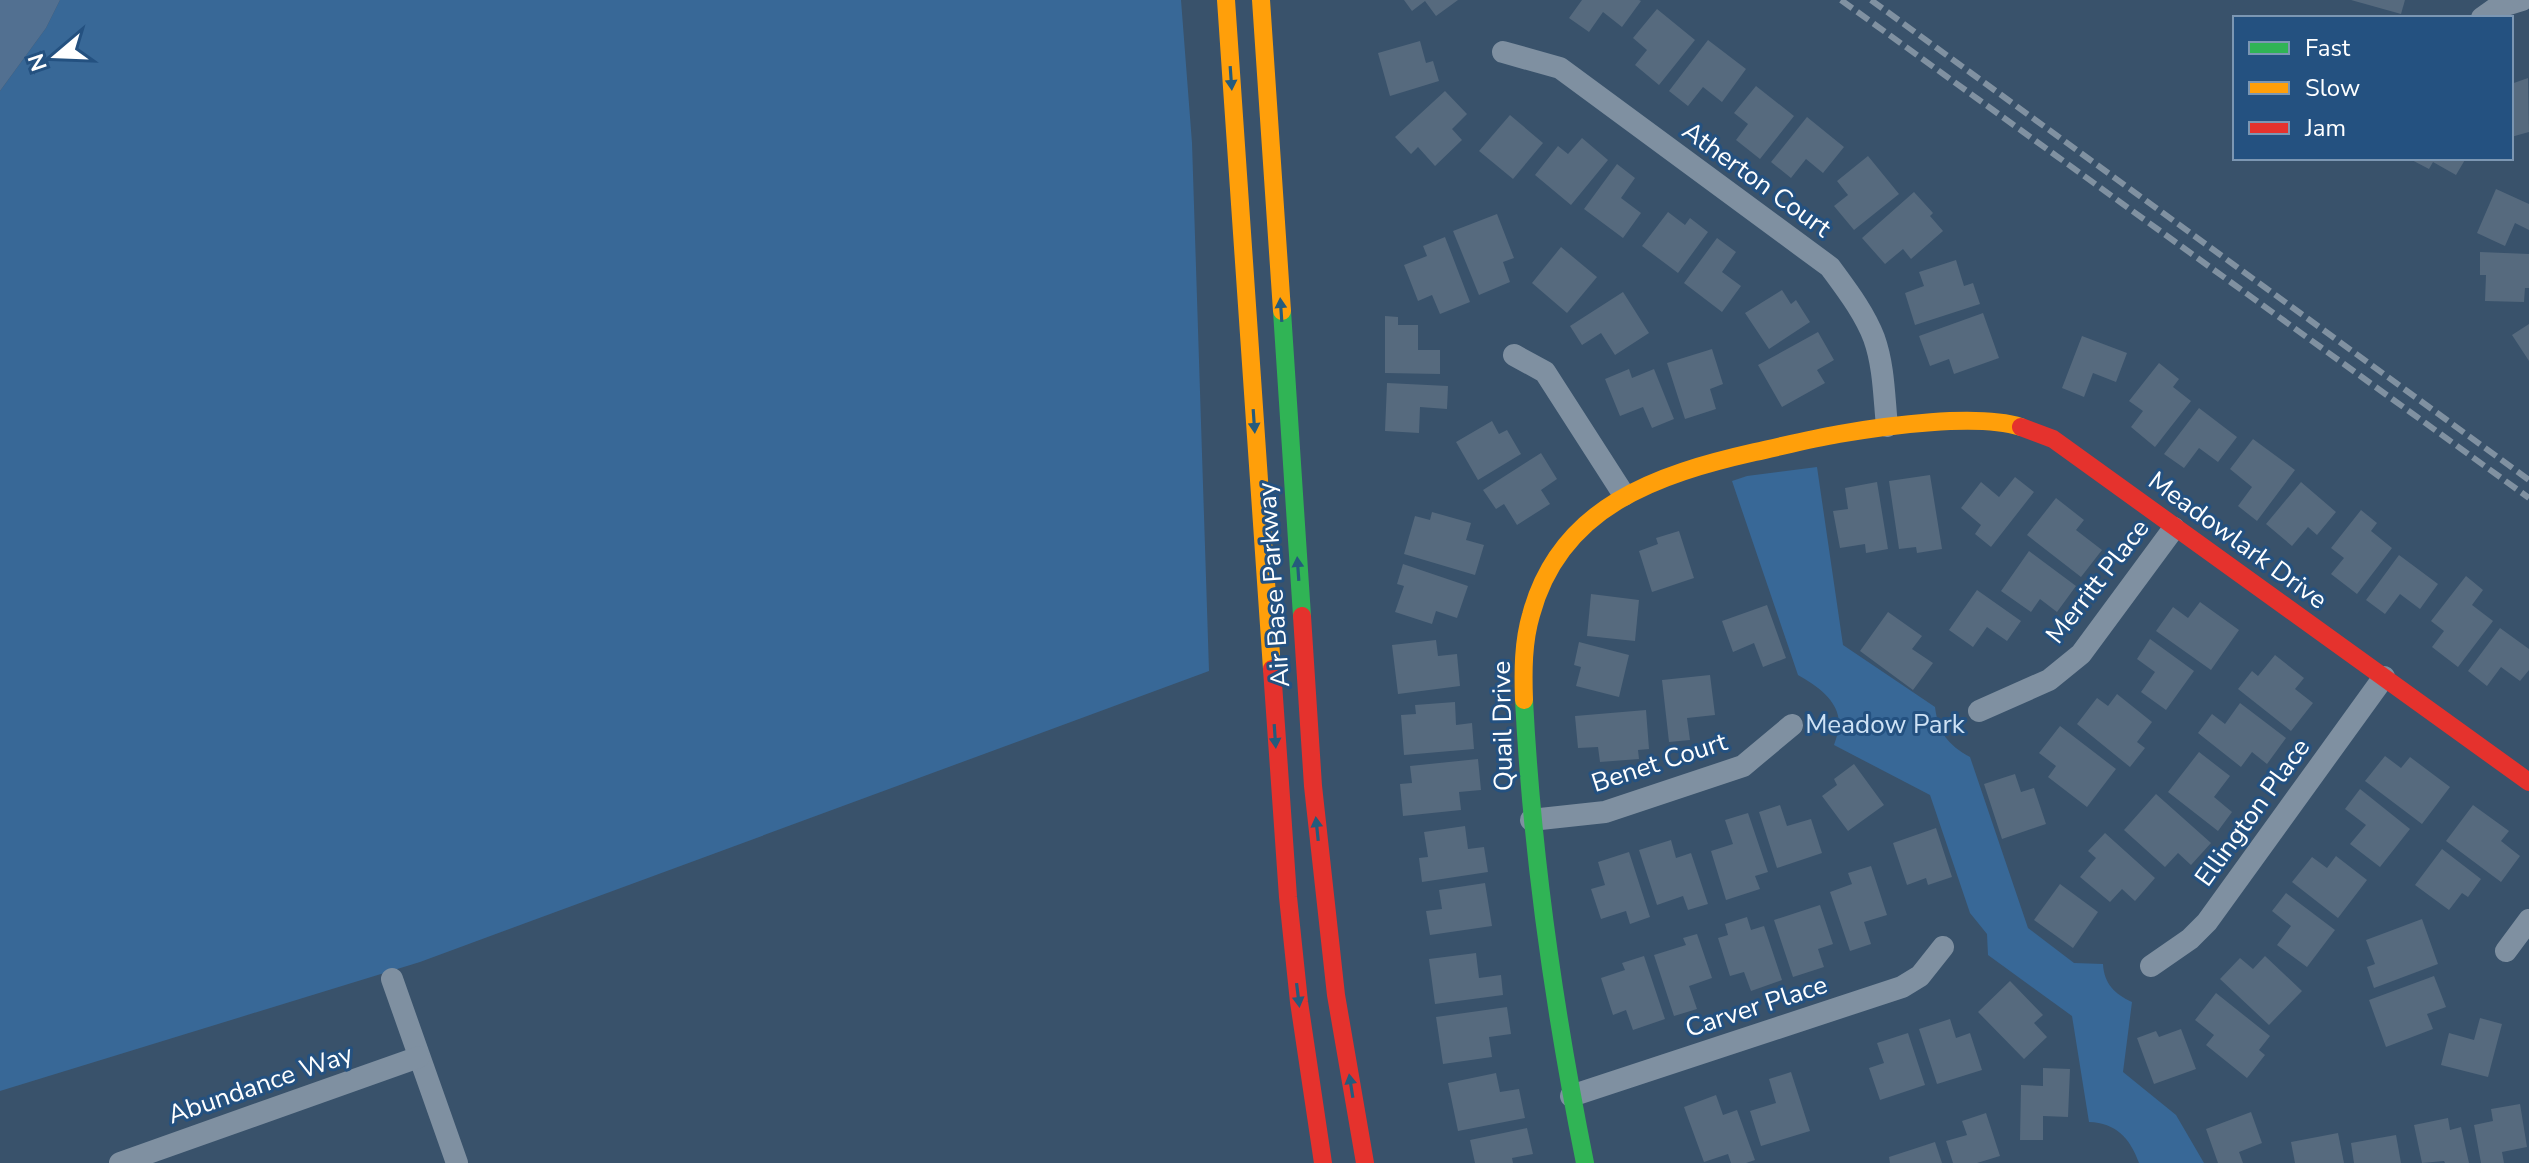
<svg xmlns="http://www.w3.org/2000/svg" width="2529" height="1163" font-family="'Nunito Sans',sans-serif">
	<style>
		.green { fill: #386897 }
		.water { fill: #527091 }
		.building { fill: #566a7e }
		.lines { fill: none; stroke-linecap: round; stroke-linejoin: round }
		.street { stroke: #7f90a1; stroke-width: 22 }
		.fast { stroke: #30b455; stroke-width: 18 }
		.slow { stroke: #ff9f0a; stroke-width: 18 }
		.jam { stroke: #e5322d; stroke-width: 18 }
		.rail { stroke: #8091a1; stroke-width: 6; stroke-dasharray: 14 6; stroke-linecap: butt }
		.oneway { fill: #255b7c }
		.labels { text-anchor: middle; stroke-width: 6; stroke-linejoin: round; paint-order: stroke }
		.street-label { font-size: 26px; fill: #fff; stroke: #245180 }
		.park-label { font-size: 26px; fill: #cee2f5; stroke: #245180 }
	</style>
	<rect width="100%" height="100%" fill="#39526b"/>
	<g class="green">
		<polygon points="60,0 1181,0 1192,143 1209,671 420,962 0,1091 0,91 46,28"/>
		<path d="M1817 467 1843 645 1935 707C1938 732 1948 745 1970 757L2028 928 2074 963 2103 964C2104 984 2115 994 2132 1002L2123 1072 2176 1115 2204 1163H2139C2130 1138 2116 1123 2089 1122L2072 1016 1988 955 1987 934 1970 913 1930 795 1834 745C1836 739 1839 731 1839 725 1840 701 1816 685 1798 675L1732 481 1747 476Z"/>
	</g>
	<polygon class="water" points="0,0 60,0 46,28 0,91"/>
	<g class="building">
		<polygon points="1404,0 1458,0 1436,16 1425,1 1412,11"/>
		<polygon points="1582,0 1639,0 1641,1 1622,27 1603,12 1589,32 1569,18"/>
		<polygon points="2351,0 2405,0 2401,14"/>
		<polygon points="1657,9 1695,40 1659,85 1635,65 1647,50 1633,38"/>
		<polygon points="1708,40 1746,69 1722,102 1703,87 1688,106 1669,91"/>
		<polygon points="1420,41 1426,63 1433,61 1439,81 1390,96 1378,53"/>
		<polygon points="2528,78 2529,132 2511,137 2511,84"/>
		<polygon points="1756,86 1794,116 1760,159 1736,140 1748,124 1734,113"/>
		<polygon points="1445,91 1467,114 1452,129 1462,140 1435,166 1418,147 1411,154 1395,137"/>
		<polygon points="1510,115 1543,143 1513,179 1479,151"/>
		<polygon points="1807,117 1844,147 1823,173 1806,159 1791,178 1771,162"/>
		<polygon points="1582,138 1608,160 1571,205 1535,175 1558,146 1568,154"/>
		<polygon points="1868,156 1899,194 1854,230 1834,206 1848,195 1837,181"/>
		<polygon points="2408,158 2466,158 2456,175 2433,162 2429,169"/>
		<polygon points="1617,164 1635,178 1621,198 1641,213 1623,238 1584,209"/>
		<polygon points="2496,189 2529,204 2529,230 2515,223 2505,246 2477,233"/>
		<polygon points="1914,192 1933,213 1930,216 1943,231 1911,259 1903,249 1885,264 1862,238"/>
		<polygon points="1668,212 1685,225 1690,218 1708,232 1678,273 1642,246"/>
		<polygon points="1497,214 1514,258 1503,262 1510,282 1479,295 1453,231"/>
		<polygon points="1445,237 1470,302 1440,314 1432,295 1418,301 1404,265 1427,256 1423,246"/>
		<polygon points="1717,238 1736,252 1722,272 1741,286 1722,312 1684,283"/>
		<polygon points="1561,247 1597,277 1567,313 1532,283"/>
		<polygon points="2480,252 2529,254 2529,288 2525,288 2524,302 2485,301 2486,275 2480,275"/>
		<polygon points="1956,260 1964,286 1973,283 1980,304 1915,325 1905,293 1924,286 1919,272"/>
		<polygon points="1782,290 1791,304 1796,300 1810,322 1769,349 1745,313"/>
		<polygon points="1623,292 1649,333 1615,355 1601,333 1582,345 1570,326"/>
		<polygon points="1983,313 1999,358 1954,374 1949,359 1930,366 1919,336"/>
		<polygon points="1385,316 1398,317 1398,325 1418,325 1418,350 1440,350 1440,374 1385,373"/>
		<polygon points="2529,324 2529,361 2512,335"/>
		<polygon points="1818,332 1834,360 1817,370 1825,383 1782,407 1758,365"/>
		<polygon points="2082,336 2127,353 2116,382 2093,373 2084,397 2062,388"/>
		<polygon points="1712,349 1723,384 1710,389 1716,409 1685,419 1667,363"/>
		<polygon points="2159,363 2179,379 2173,387 2191,401 2155,447 2131,427 2143,411 2129,401"/>
		<polygon points="1629,369 1632,378 1654,369 1674,419 1652,428 1643,407 1620,416 1605,379"/>
		<polygon points="1387,383 1448,386 1447,409 1420,407 1419,433 1385,431"/>
		<polygon points="2199,408 2237,437 2218,462 2199,448 2184,468 2164,454"/>
		<polygon points="1492,421 1499,434 1507,430 1521,454 1478,480 1456,442"/>
		<polygon points="2253,439 2295,470 2257,521 2238,506 2252,487 2230,469"/>
		<polygon points="1541,453 1557,479 1541,490 1550,504 1517,525 1504,504 1496,509 1483,490"/>
		<polygon points="1930,475 1942,549 1917,553 1916,547 1899,549 1889,481"/>
		<polygon points="2015,477 2034,492 1991,547 1975,534 1981,525 1961,508 1981,482 1999,497"/>
		<polygon points="1877,482 1888,549 1866,553 1865,544 1840,548 1833,511 1848,509 1845,488"/>
		<polygon points="2301,482 2336,512 2317,535 2308,527 2292,546 2266,524"/>
		<polygon points="2056,498 2084,520 2076,530 2102,550 2081,577 2027,535"/>
		<polygon points="2361,510 2377,523 2371,531 2392,548 2357,594 2331,574 2344,558 2331,548"/>
		<polygon points="1432,512 1471,523 1466,540 1484,545 1475,575 1404,554 1415,516 1430,520"/>
		<polygon points="1679,531 1694,578 1652,592 1639,551 1658,544 1656,538"/>
		<polygon points="2029,551 2076,586 2057,612 2040,599 2031,612 2001,591"/>
		<polygon points="2399,555 2438,584 2420,609 2400,594 2385,614 2366,600"/>
		<polygon points="1403,564 1468,586 1457,618 1436,611 1432,624 1395,612 1404,586 1397,584"/>
		<polygon points="2466,576 2483,590 2472,605 2493,621 2458,667 2432,647 2444,631 2431,621"/>
		<polygon points="1977,590 2021,621 2007,641 1987,627 1973,647 1949,630"/>
		<polygon points="1591,594 1639,600 1635,641 1587,636"/>
		<polygon points="2200,602 2239,630 2211,670 2156,631 2173,607 2188,618"/>
		<polygon points="1767,605 1786,658 1763,667 1754,643 1733,652 1722,621"/>
		<polygon points="1888,612 1922,636 1912,649 1933,663 1913,690 1860,651"/>
		<polygon points="2500,628 2529,649 2529,670 2520,681 2501,667 2487,686 2468,671"/>
		<polygon points="2150,639 2194,671 2166,710 2141,692 2155,672 2137,659"/>
		<polygon points="1436,640 1438,656 1457,654 1460,686 1398,694 1392,645"/>
		<polygon points="1579,642 1629,655 1619,697 1576,686 1581,667 1574,665"/>
		<polygon points="2275,655 2304,678 2295,689 2313,703 2291,731 2238,689 2252,671 2258,676"/>
		<polygon points="1710,675 1715,715 1687,718 1690,740 1669,742 1662,680"/>
		<polygon points="2117,694 2152,722 2137,742 2145,748 2130,767 2077,724 2097,698 2108,706"/>
		<polygon points="1455,702 1456,725 1472,723 1474,749 1404,755 1401,715 1416,714 1415,705"/>
		<polygon points="2240,703 2286,738 2267,764 2252,752 2241,767 2198,733 2212,714 2225,724"/>
		<polygon points="1646,710 1649,749 1638,750 1639,759 1600,762 1598,747 1578,748 1575,716"/>
		<polygon points="2060,726 2116,769 2087,807 2048,777 2056,766 2039,753"/>
		<polygon points="2199,752 2230,776 2214,797 2232,812 2218,831 2168,792"/>
		<polygon points="2385,756 2401,768 2410,757 2450,787 2422,824 2365,781"/>
		<polygon points="1478,759 1481,790 1459,792 1461,810 1403,816 1400,784 1412,783 1410,766"/>
		<polygon points="1854,764 1884,805 1848,831 1822,796 1837,785 1834,779"/>
		<polygon points="2015,774 2021,792 2034,788 2046,824 2002,839 1984,784"/>
		<polygon points="2360,789 2410,829 2380,867 2350,844 2366,825 2345,809"/>
		<polygon points="2156,794 2211,843 2191,865 2178,853 2165,867 2124,830"/>
		<polygon points="1780,805 1787,826 1811,819 1822,853 1777,868 1759,812"/>
		<polygon points="2473,805 2509,831 2501,841 2520,856 2501,882 2446,841"/>
		<polygon points="1748,813 1768,872 1755,876 1760,889 1726,900 1711,851 1733,844 1725,820"/>
		<polygon points="1465,826 1468,849 1484,847 1488,872 1422,882 1419,858 1428,857 1424,832"/>
		<polygon points="1936,828 1952,877 1928,885 1926,878 1907,885 1893,843"/>
		<polygon points="2105,833 2155,878 2135,901 2122,889 2110,902 2080,877 2096,858 2088,851"/>
		<polygon points="1671,840 1676,858 1691,853 1708,904 1688,910 1683,896 1657,905 1639,850"/>
		<polygon points="2442,849 2481,879 2468,897 2462,893 2449,910 2415,885"/>
		<polygon points="1629,852 1650,917 1630,924 1626,911 1601,919 1591,889 1605,885 1598,862"/>
		<polygon points="2336,856 2367,880 2338,918 2292,882 2312,857 2327,868"/>
		<polygon points="1871,866 1887,915 1864,922 1871,944 1850,951 1830,892 1852,884 1848,873"/>
		<polygon points="1485,883 1492,926 1430,935 1426,911 1442,909 1439,890"/>
		<polygon points="2060,884 2098,912 2073,948 2034,920"/>
		<polygon points="2286,893 2335,930 2307,967 2277,945 2291,926 2272,911"/>
		<polygon points="1820,905 1833,944 1818,949 1824,967 1793,977 1774,920"/>
		<polygon points="1747,917 1751,930 1764,926 1782,980 1751,991 1744,972 1730,976 1718,938 1728,935 1725,924"/>
		<polygon points="2422,919 2438,964 2374,988 2367,967 2375,964 2366,940"/>
		<polygon points="1697,934 1712,978 1689,986 1697,1009 1674,1016 1654,955 1686,945 1683,938"/>
		<polygon points="1476,953 1479,978 1501,975 1503,995 1435,1004 1429,959"/>
		<polygon points="1644,956 1665,1019 1633,1030 1626,1010 1613,1015 1601,978 1625,970 1622,963"/>
		<polygon points="2265,956 2302,991 2269,1025 2220,979 2240,958 2253,969"/>
		<polygon points="2434,976 2446,1007 2427,1014 2433,1029 2386,1047 2369,1000"/>
		<polygon points="2010,981 2043,1015 2034,1023 2047,1037 2024,1059 1978,1012"/>
		<polygon points="2216,993 2270,1036 2259,1050 2265,1055 2247,1078 2206,1045 2214,1035 2195,1020"/>
		<polygon points="1507,1007 1511,1034 1489,1037 1492,1057 1443,1064 1436,1017"/>
		<polygon points="2480,1018 2502,1024 2488,1077 2441,1065 2449,1033 2474,1040"/>
		<polygon points="1950,1019 1956,1038 1970,1033 1982,1070 1937,1084 1919,1029"/>
		<polygon points="2181,1029 2196,1069 2154,1084 2137,1038 2156,1031 2159,1037"/>
		<polygon points="1908,1033 1925,1085 1880,1100 1869,1068 1884,1063 1877,1043"/>
		<polygon points="2043,1068 2070,1069 2068,1117 2043,1116 2043,1140 2020,1140 2021,1085 2043,1086"/>
		<polygon points="1791,1072 1810,1131 1761,1146 1750,1111 1776,1103 1769,1079"/>
		<polygon points="1496,1073 1500,1092 1519,1089 1525,1118 1458,1131 1448,1083"/>
		<polygon points="1716,1095 1723,1115 1737,1110 1755,1160 1746,1163 1731,1163 1728,1154 1704,1162 1684,1107"/>
		<polygon points="2520,1104 2527,1147 2502,1152 2504,1163 2481,1163 2474,1125 2493,1121 2491,1109"/>
		<polygon points="2251,1112 2262,1143 2239,1152 2243,1163 2218,1163 2206,1129"/>
		<polygon points="1986,1113 2000,1156 1977,1163 1953,1163 1946,1141 1967,1135 1962,1121"/>
		<polygon points="2448,1118 2450,1130 2461,1127 2469,1163 2445,1163 2444,1161 2422,1163 2414,1125"/>
		<polygon points="1527,1128 1533,1154 1512,1158 1513,1163 1475,1163 1470,1140"/>
		<polygon points="2338,1133 2344,1163 2295,1163 2291,1142"/>
		<polygon points="2396,1135 2401,1163 2354,1163 2351,1143"/>
		<polygon points="1935,1142 1942,1163 1890,1163 1889,1157"/>
	</g>
	<g class="lines">
		<g class="street">
			<polyline points="2482,18 2496,8 2522,0"/>
			<path d="M1503 52 1560 68 1830 267C1846 289 1864 312 1874 338 1884 366 1884 397 1887 426"/>
			<polyline points="1514,355 1545,372 1624,495"/>
			<polyline points="1979,711 2049,680 2081,654 2174,528"/>
			<polyline points="1531,820 1605,812 1743,766 1792,725"/>
			<polyline points="2506,951 2529,920"/>
			<polyline points="2151,966 2190,939 2207,922 2384,677"/>
			<polyline points="392,979 457,1163"/>
			<polyline points="1571,1096 1902,987 1920,976 1943,947"/>
			<polyline points="120,1163 419,1057"/>
		</g>
		<g class="fast">
			<polyline points="1282,311 1302,616"/>
			<path d="M1524 700C1532 856 1554 1009 1585 1163"/>
		</g>
		<g class="slow">
			<polyline points="1226,0 1272,669"/>
			<polyline points="1261,0 1282,311"/>
			<path d="M1524 700C1523 671 1523 642 1531 615 1560 506 1658 474 1755 452 1783 446 1810 439 1839 434 1885 426 1977 413 2021 427"/>
		</g>
		<g class="jam">
			<polyline points="2021,427 2053,439 2529,782"/>
			<polyline points="1302,616 1313,786 1336,995 1365,1163"/>
			<polyline points="1272,669 1288,897 1299,1002 1323,1163"/>
		</g>
		<g class="rail">
			<polyline points="1841,0 2529,498"/>
			<polyline points="1871,0 2529,480"/>
		</g>
	</g>
	<defs><path id="oneway-solid" d="M-6-.8H1V-3.2L6.5 0L1 3.2V.8H-6Z" transform="scale(2)"/></defs>
	<g class="oneway">
		<use href="#oneway-solid" transform="translate(1231 78) rotate(86)"/>
		<use href="#oneway-solid" transform="translate(1281 310) rotate(-94)"/>
		<use href="#oneway-solid" transform="translate(1254 421) rotate(86)"/>
		<use href="#oneway-solid" transform="translate(1298 569) rotate(-94)"/>
		<use href="#oneway-solid" transform="translate(1275 736) rotate(86)"/>
		<use href="#oneway-solid" transform="translate(1317 829) rotate(-96)"/>
		<use href="#oneway-solid" transform="translate(1298 995) rotate(83)"/>
		<use href="#oneway-solid" transform="translate(1351 1086) rotate(-99)"/>
	</g>
	<g class="labels">
		<g class="street-label">
			<text transform="translate(1757 179) rotate(36)" y="9">Atherton Court</text>
			<text transform="translate(2238 540) rotate(36)" y="9">Meadowlark Drive</text>
			<text transform="translate(2097 581) rotate(-52)" y="9">Merritt Place</text>
			<text transform="translate(1273 585) rotate(-94)" y="9">Air Base Parkway</text>
			<text transform="translate(1502 726) rotate(-91)" y="9">Quail Drive</text>
			<text transform="translate(1659 762) rotate(-18)" y="9">Benet Court</text>
			<text transform="translate(2252 812) rotate(-54)" y="9">Ellington Place</text>
			<text transform="translate(1756 1006) rotate(-18)" y="9">Carver Place</text>
			<text transform="translate(260 1084) rotate(-19)" y="9">Abundance Way</text>
		</g>
		<g class="park-label">
			<text x="1885" y="733">Meadow Park</text>
		</g>
	</g>
	<rect x="2233" y="16" width="280" height="144" fill="#245180" stroke="#7c97b3" stroke-width="2"/>
	<rect x="2249" y="42" width="40" height="12" fill="#30b455" stroke="#7c97b3" stroke-width="2"/>
	<text x="2305" y="56" font-size="24" fill="#ffffff">Fast</text>
	<rect x="2249" y="82" width="40" height="12" fill="#ff9f0a" stroke="#7c97b3" stroke-width="2"/>
	<text x="2305" y="96" font-size="24" fill="#ffffff">Slow</text>
	<rect x="2249" y="122" width="40" height="12" fill="#e5322d" stroke="#7c97b3" stroke-width="2"/>
	<text x="2305" y="136" font-size="24" fill="#ffffff">Jam</text>
	<g transform="translate(56 56) rotate(251)" stroke="#245180" stroke-width="6" paint-order="stroke">
	<path d="M0-6L14 30L0 20L-14 30Z" fill="#ffffff"/>
	<text y="-12" font-size="22" font-weight="bold" text-anchor="middle" fill="#ffffff">N</text>
	</g>
</svg>
